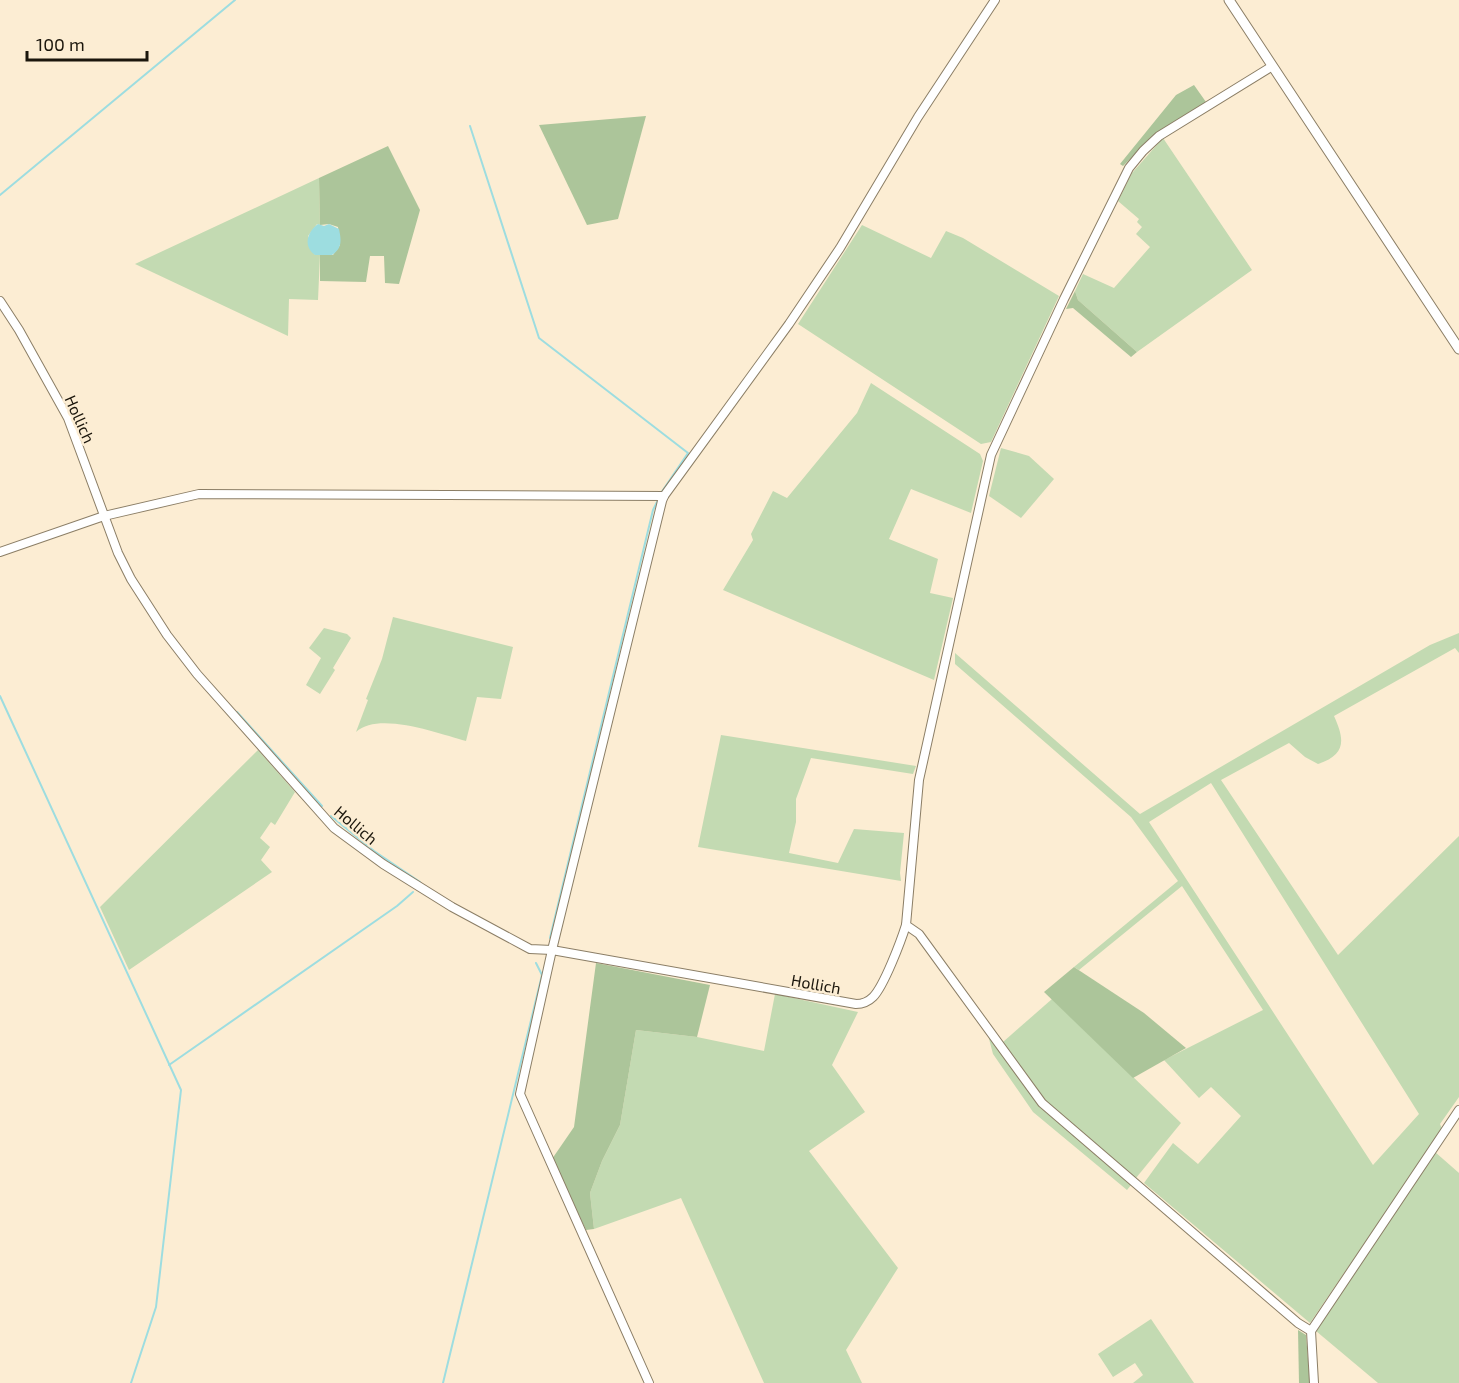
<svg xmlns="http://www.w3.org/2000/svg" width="1459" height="1383" font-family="'Exo 2',sans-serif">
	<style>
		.green { fill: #c3dab2; fill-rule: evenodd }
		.forest { fill: #acc59a }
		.water { fill: #9ddde0 }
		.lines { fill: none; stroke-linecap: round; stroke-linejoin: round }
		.stream { stroke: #9ddde0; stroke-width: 2 }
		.minor-casing { stroke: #8b7e66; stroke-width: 10 }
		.tertiary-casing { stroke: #8b7e66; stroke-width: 11 }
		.minor { stroke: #fff; stroke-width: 8 }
		.tertiary { stroke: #fff; stroke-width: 9 }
		.labels { text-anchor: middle; stroke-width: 5; stroke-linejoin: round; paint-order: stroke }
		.street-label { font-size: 16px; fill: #1b160c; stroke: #fcedd3 }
	</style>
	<rect width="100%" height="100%" fill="#fcedd3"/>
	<g class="green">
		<polygon points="1163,138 1252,270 1137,352 1078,300 1075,291 1083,274 1114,288 1150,247 1136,234 1142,227 1137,222 1139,219 1118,201 1132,173"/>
		<polygon points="319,178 320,225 317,224 308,236 315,255 320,255 318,300 289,299 288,336 135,264"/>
		<polygon points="862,225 931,258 946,231 963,238 1059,296 991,442 981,444 798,324"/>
		<polygon points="871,383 980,454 983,461 971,513 911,489 889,539 938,559 930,593 953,598 934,680 723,590 753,540 751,534 773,491 787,498 857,413"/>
		<polygon points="1001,448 1029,456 1054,479 1021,518 989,496"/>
		<path d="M393 617 513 647 501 699 477 697 466 741C439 734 379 711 356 732L368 700 366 699 382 659Z"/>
		<polygon points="324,628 347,634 351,638 333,668 335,670 320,694 306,685 321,658 309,648"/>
		<path d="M1459 633V653L1455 648 1334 716C1345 740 1346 755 1318 764L1305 757 1289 743 1221 780 1338 955 1459 836V1097L1440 1124 1442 1129 1310 1323 1144 1183 1173 1143 1198 1164 1241 1116 1211 1087 1199 1098 1164 1060 1263 1010 1182 886 1079 970 1074 967 1178 881 1131 817 955 664V653L1140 814 1430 645ZM1211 783 1419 1114 1373 1165 1149 822Z"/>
		<polygon points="721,735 916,766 913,774 811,758 796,799 796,822 789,853 838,863 854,829 904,833 900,873 901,881 698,847"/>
		<polygon points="258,750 295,792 275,825 271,822 260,838 270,847 261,860 272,872 129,970 100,907"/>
		<polygon points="775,994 858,1012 832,1065 865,1112 809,1151 898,1268 846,1350 862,1383 764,1383 681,1198 594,1229 590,1193 602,1161 620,1125 636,1030 697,1037 764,1051"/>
		<polygon points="1052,999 1181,1123 1136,1178 1046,1101 1003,1042"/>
		<polygon points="988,1035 1040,1106 1131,1185 1127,1190 1033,1112 993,1054"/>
		<polygon points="1435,1152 1459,1173 1459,1383 1378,1383 1316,1331"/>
		<polygon points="1151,1319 1194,1383 1133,1383 1143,1375 1135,1363 1113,1377 1098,1354"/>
	</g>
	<g class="forest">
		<polygon points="1194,85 1206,102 1156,134 1123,166 1120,164 1176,95"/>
		<polygon points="646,116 618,219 587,225 539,125"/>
		<polygon points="388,146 420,210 399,284 385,283 384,256 370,256 366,282 320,281 320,255 333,255 340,245 338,227 329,224 320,225 319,178"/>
		<polygon points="1075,291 1078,300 1137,352 1131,357 1073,308 1066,309"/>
		<polygon points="596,963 710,985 697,1037 636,1030 620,1125 602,1161 590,1193 594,1229 586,1230 552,1159 574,1127"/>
		<polygon points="1074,967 1144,1013 1186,1048 1133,1078 1044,992"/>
		<polygon points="1298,1330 1306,1335 1310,1383 1299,1383"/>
	</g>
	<path class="water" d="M318 224 324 226 329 224 339 229C341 239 343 248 332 255H315C303 246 307 232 318 224Z"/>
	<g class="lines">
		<g class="stream">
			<polyline points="470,126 539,338 688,453 661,493"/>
			<polyline points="0,195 235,0"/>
			<polyline points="0,696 181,1090 156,1307 131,1383"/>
			<polyline points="237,712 322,806"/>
			<polyline points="331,816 374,851 420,882"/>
			<polyline points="550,938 653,510 659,498"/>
			<polyline points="169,1065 397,906 413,892"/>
			<polyline points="443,1383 542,975 536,963"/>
		</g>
		<g class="minor-casing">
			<g id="minor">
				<polyline points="1271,67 1159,136 1143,151 1129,168 1064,299 991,455 919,780 906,925 919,934 1042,1103 1298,1323 1311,1331 1314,1383"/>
				<path d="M0 301 19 330 68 418 118 553 131 579 167 635 197 674 334 828 383 864 452 907 530 949 552 950 856 1004C862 1004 868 1002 873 997 884 986 901 941 906 925"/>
				<polyline points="0,552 104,516 199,494 664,496"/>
				<polyline points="1311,1331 1459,1110"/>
				<polyline points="649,1383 520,1094 552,950 662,501 664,496 789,324 840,248 918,117 995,0"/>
			</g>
		</g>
		<g class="tertiary-casing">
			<polyline id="tertiary" points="1229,0 1459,349"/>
		</g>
		<use href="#minor" class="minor"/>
		<use href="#tertiary" class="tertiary"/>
	</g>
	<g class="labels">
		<g class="street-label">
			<text transform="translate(80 419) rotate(66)" y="6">Hollich</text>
			<text transform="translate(356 825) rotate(40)" y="6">Hollich</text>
			<text transform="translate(816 984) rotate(10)" y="6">Hollich</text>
		</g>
	</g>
	<path d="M27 51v9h120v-9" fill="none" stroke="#1b160c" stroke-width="3"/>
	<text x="36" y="51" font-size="18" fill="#1b160c" stroke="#fcedd3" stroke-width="4.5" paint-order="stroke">100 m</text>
</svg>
